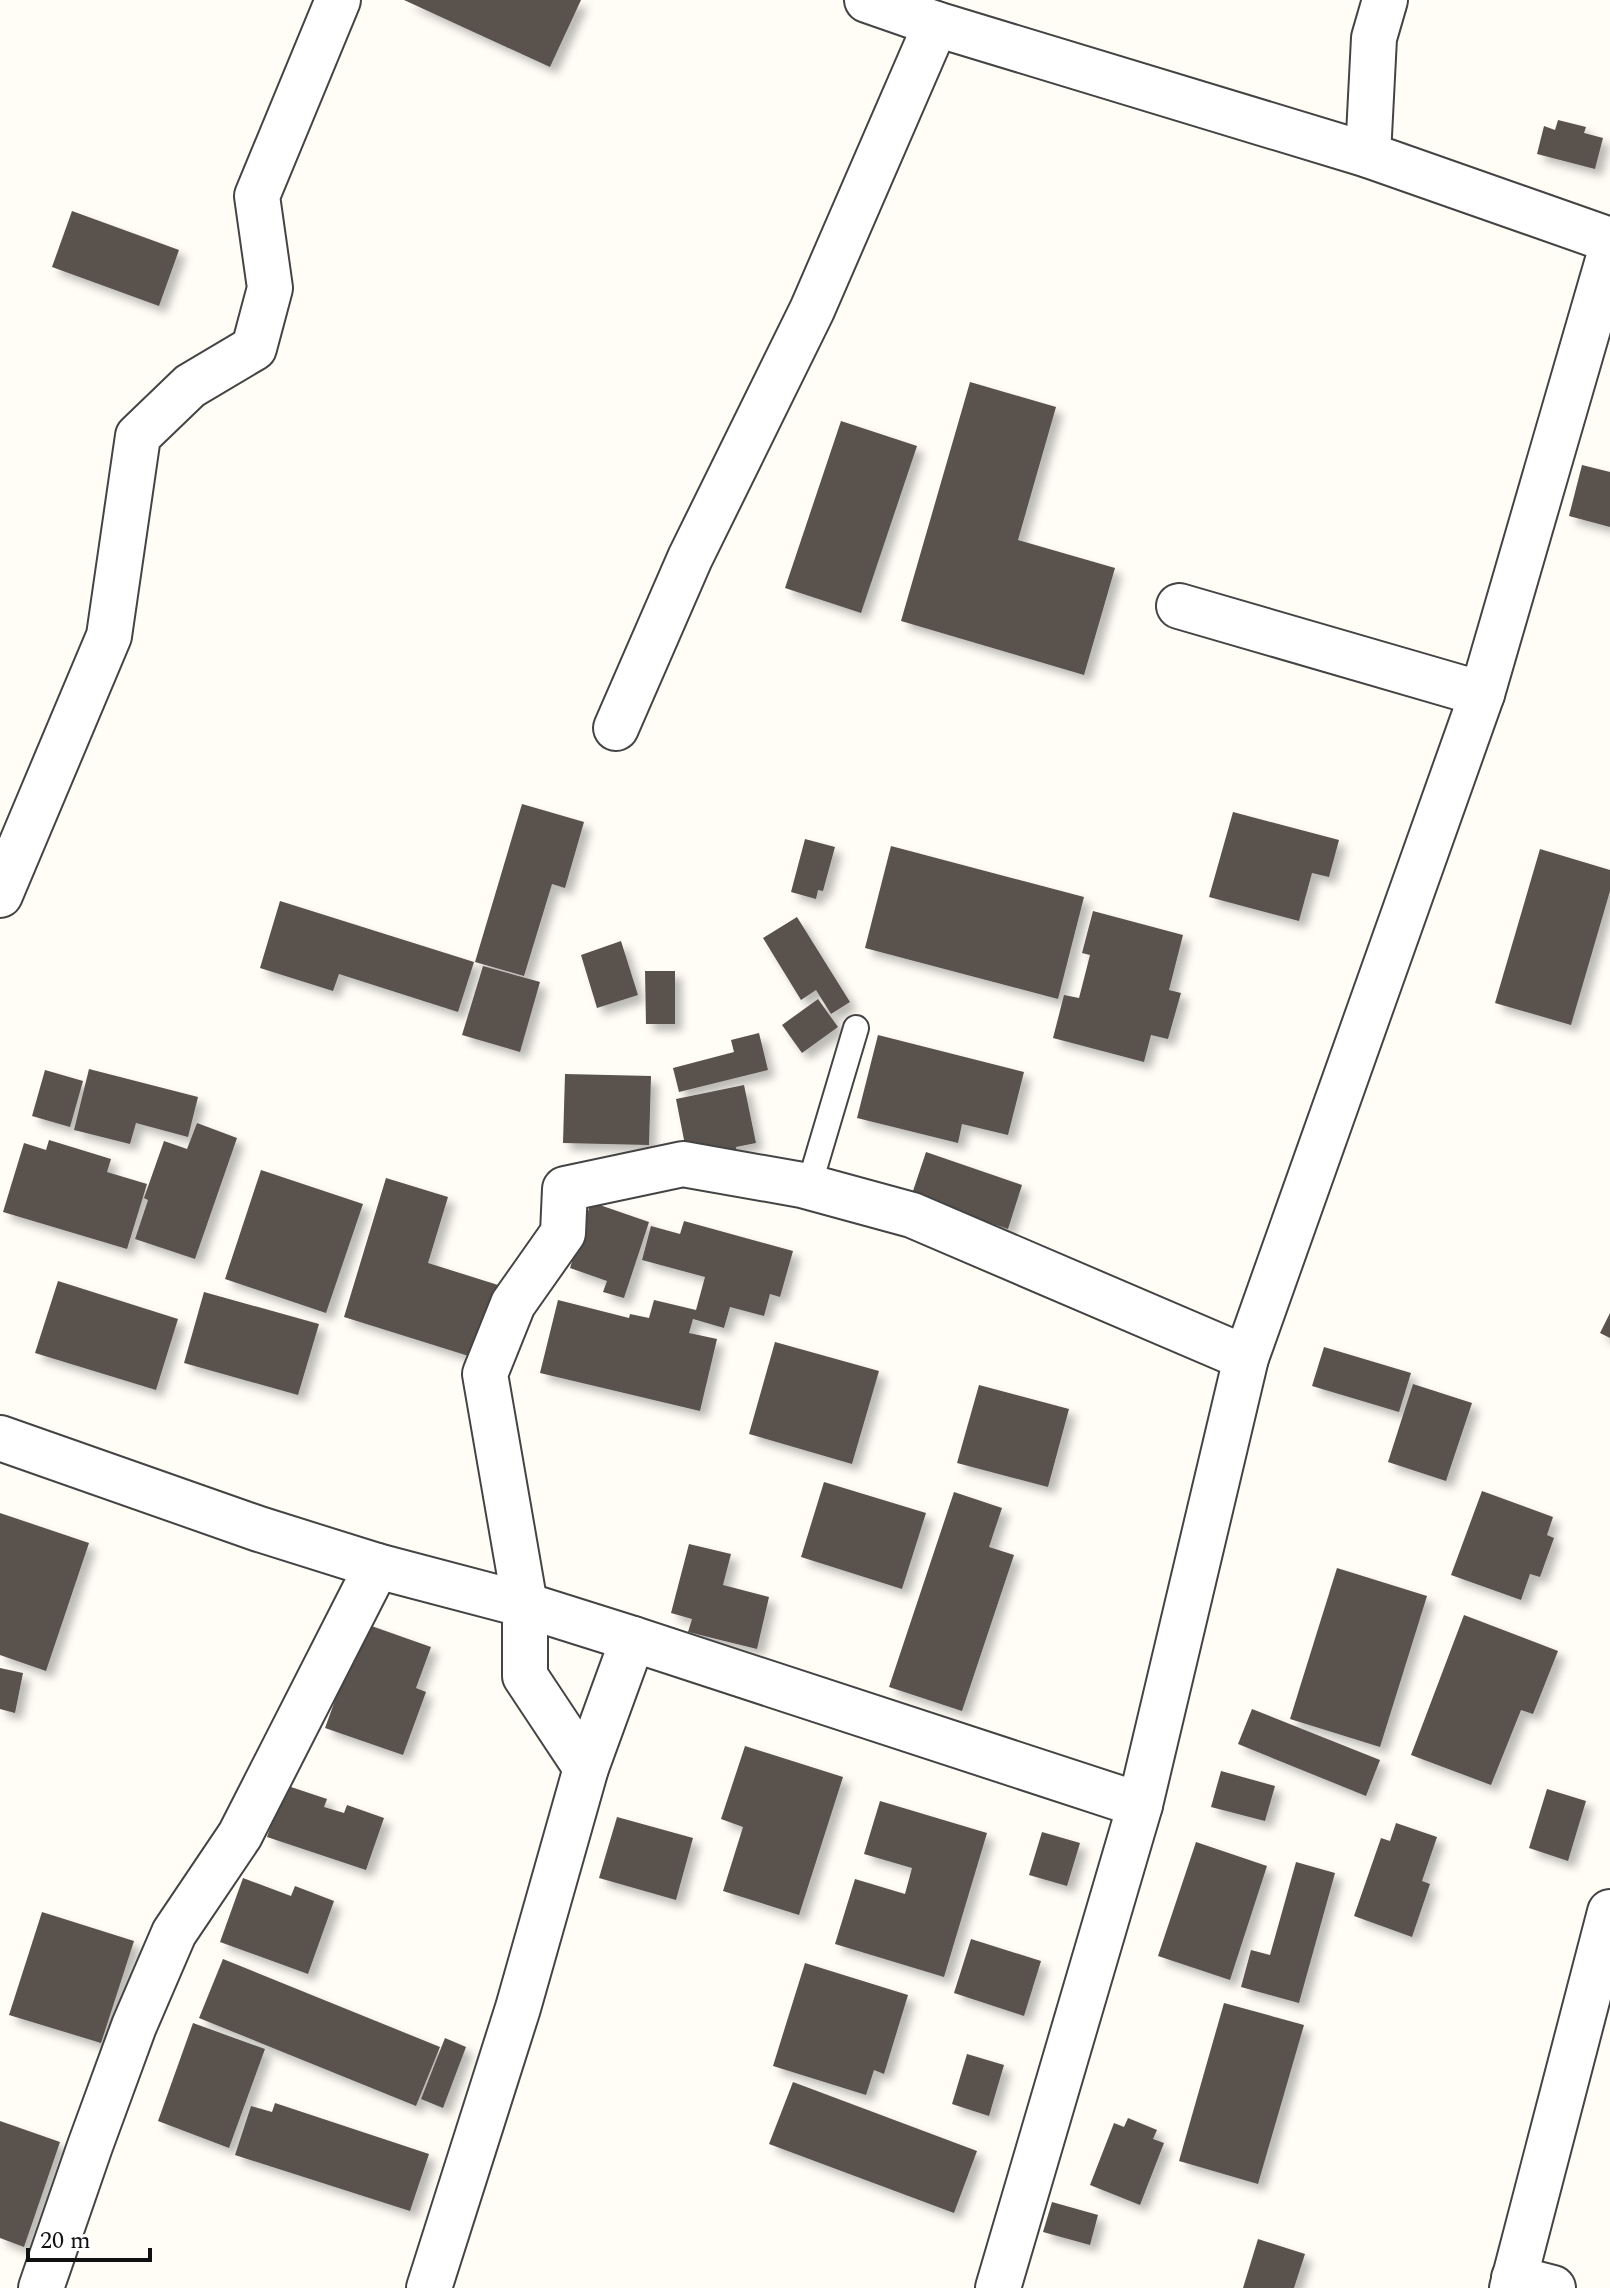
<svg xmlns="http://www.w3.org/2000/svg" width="1610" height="2288" font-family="Spectral,serif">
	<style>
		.building { fill: #5a524d; filter: url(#shadow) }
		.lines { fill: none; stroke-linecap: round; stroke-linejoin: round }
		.service-casing { stroke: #444; stroke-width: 28 }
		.minor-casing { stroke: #444; stroke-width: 48 }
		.service { stroke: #fff; stroke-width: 24 }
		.minor { stroke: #fff; stroke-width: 44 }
	</style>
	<defs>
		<filter id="shadow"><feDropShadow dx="7" dy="7" stdDeviation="4" flood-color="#0004"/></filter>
	</defs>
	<rect width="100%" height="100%" fill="#fffdf5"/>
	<g class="building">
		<polygon points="404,0 581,0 550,67"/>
		<polygon points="1558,120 1586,127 1584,133 1603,138 1595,169 1537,154 1544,126 1555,130"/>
		<polygon points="72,211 179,250 159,306 52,267"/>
		<polygon points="970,382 1056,407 1018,540 1115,568 1084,675 901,621"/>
		<polygon points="841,421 917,446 861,613 785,588"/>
		<polygon points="1582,465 1610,472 1610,527 1569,516"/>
		<polygon points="522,804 584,822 565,888 552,884 524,976 475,962"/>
		<polygon points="1233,812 1339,840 1329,877 1312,873 1299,921 1209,897"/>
		<polygon points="805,839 835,847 823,891 818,890 816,899 791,892"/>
		<polygon points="891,846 1084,897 1058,999 865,948"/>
		<polygon points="1540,849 1610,870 1610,891 1571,1025 1495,1003"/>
		<polygon points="280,901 474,962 458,1012 339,974 333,991 260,968"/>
		<polygon points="1093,911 1183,935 1169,990 1181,993 1168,1039 1151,1035 1144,1062 1053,1038 1064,995 1079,998 1090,955 1082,953"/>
		<polygon points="797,917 850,1002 831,1014 816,990 801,1000 763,938"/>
		<polygon points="621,941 638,995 597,1008 581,955"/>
		<polygon points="483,966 540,982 520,1052 462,1035"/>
		<polygon points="645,971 675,971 675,1024 646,1024"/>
		<polygon points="818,999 838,1027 802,1053 782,1025"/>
		<polygon points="759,1033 768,1070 679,1092 673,1068 734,1052 731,1040"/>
		<polygon points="878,1035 1024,1072 1008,1135 962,1124 958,1143 857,1118"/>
		<polygon points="89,1069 198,1097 188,1137 136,1123 130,1144 74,1130"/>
		<polygon points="45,1070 83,1081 70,1127 32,1116"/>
		<polygon points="565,1074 651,1076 649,1145 563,1143"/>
		<polygon points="744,1085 756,1143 736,1147 738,1158 686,1150 676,1099"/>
		<polygon points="197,1123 237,1138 195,1259 135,1239 148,1200 144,1198 164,1141 187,1149"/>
		<polygon points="49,1140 111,1159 107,1172 147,1184 127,1249 3,1212 24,1143 46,1150"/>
		<polygon points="926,1152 1022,1185 1008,1229 911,1197"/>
		<polygon points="261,1170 363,1204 326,1313 225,1279"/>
		<polygon points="386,1178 448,1197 428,1263 498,1285 475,1358 344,1317"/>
		<polygon points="591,1202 649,1222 624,1298 603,1292 607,1281 570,1268"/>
		<polygon points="684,1221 793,1251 780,1297 770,1294 764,1316 730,1307 724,1328 693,1319 689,1333 717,1339 700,1411 540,1373 558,1300 629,1318 630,1314 649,1318 654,1300 696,1310 705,1277 642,1260 651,1226 680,1234"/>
		<polygon points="58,1281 178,1319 156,1390 35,1353"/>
		<polygon points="204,1292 319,1324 298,1395 184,1363"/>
		<polygon points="1610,1313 1610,1338 1600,1333"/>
		<polygon points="775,1342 879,1371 852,1464 749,1434"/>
		<polygon points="1324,1347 1411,1373 1399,1412 1312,1386"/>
		<polygon points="1413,1384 1472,1403 1446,1481 1388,1462"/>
		<polygon points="979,1385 1069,1409 1048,1487 957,1463"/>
		<polygon points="824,1482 926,1513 902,1589 801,1557"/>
		<polygon points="1482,1491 1553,1517 1547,1535 1554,1538 1540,1577 1530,1574 1521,1600 1451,1575"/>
		<polygon points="954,1492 1002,1508 989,1547 1014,1555 962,1711 889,1687"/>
		<polygon points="0,1513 89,1543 46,1671 0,1655"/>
		<polygon points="689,1544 731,1554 723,1585 769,1597 757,1649 688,1632 692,1619 671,1613"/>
		<polygon points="1337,1568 1427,1596 1380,1747 1290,1719"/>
		<polygon points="1464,1615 1558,1651 1533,1714 1521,1710 1491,1785 1411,1755"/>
		<polygon points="363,1623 431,1647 416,1688 426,1692 403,1755 325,1728"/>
		<polygon points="0,1668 23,1673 15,1713 0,1709"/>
		<polygon points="1252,1709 1380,1760 1366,1796 1238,1744"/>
		<polygon points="745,1746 843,1777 799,1915 723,1891 743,1827 721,1819"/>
		<polygon points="1221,1771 1275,1786 1265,1821 1211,1807"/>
		<polygon points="285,1785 327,1799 324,1807 344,1813 347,1805 384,1818 366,1870 267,1837"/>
		<polygon points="1547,1789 1586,1801 1568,1861 1529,1848"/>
		<polygon points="880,1801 987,1833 944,1977 835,1944 855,1879 905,1894 912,1868 864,1854"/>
		<polygon points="617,1817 693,1838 676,1900 599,1878"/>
		<polygon points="1396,1823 1437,1837 1422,1881 1430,1884 1412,1937 1354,1916 1381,1838 1390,1841"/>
		<polygon points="1042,1832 1080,1843 1067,1886 1029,1875"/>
		<polygon points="1196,1842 1267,1866 1230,1980 1158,1956"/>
		<polygon points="1296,1862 1335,1873 1299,2003 1241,1987 1251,1950 1270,1955"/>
		<polygon points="243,1878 291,1896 295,1886 334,1901 308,1974 220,1942"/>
		<polygon points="42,1912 134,1941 101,2043 9,2015"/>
		<polygon points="971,1939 1041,1961 1024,2016 954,1993"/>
		<polygon points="223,1959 440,2047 416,2106 199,2018"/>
		<polygon points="805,1963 908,1995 884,2074 874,2070 866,2095 773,2066"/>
		<polygon points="1224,2003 1304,2025 1258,2184 1179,2161"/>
		<polygon points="193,2023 265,2049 229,2148 158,2121"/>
		<polygon points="445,2038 466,2047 443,2108 421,2099"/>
		<polygon points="967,2054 1004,2065 989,2116 952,2104"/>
		<polygon points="793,2082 977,2151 954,2213 769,2144"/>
		<polygon points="275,2103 429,2154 410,2211 235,2155 251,2106 272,2112"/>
		<polygon points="1128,2118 1157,2130 1153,2139 1164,2143 1140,2205 1090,2185 1114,2123 1124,2127"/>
		<polygon points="0,2121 60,2142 24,2247 0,2238"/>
		<polygon points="1052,2202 1098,2215 1090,2245 1043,2232"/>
		<polygon points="1258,2239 1305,2254 1294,2288 1243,2288"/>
	</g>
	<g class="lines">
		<g class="service-casing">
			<polyline id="service" points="809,1186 856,1028"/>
		</g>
		<g class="minor-casing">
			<g id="minor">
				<polyline points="867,0 936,24 1368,155 1610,240"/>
				<polyline points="1368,155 1374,38 1385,0"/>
				<polyline points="1179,606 1482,694"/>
				<polyline points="616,728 690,558 812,310 936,24"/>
				<polyline points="0,895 109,636 138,436 190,386 254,348 270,288 257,196 338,0"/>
				<polyline points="0,1438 259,1529 377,1566 525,1605 633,1639 1140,1805"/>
				<polyline points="586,1768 525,1676 525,1605 485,1374 513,1304 563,1233 565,1189 683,1164 802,1185 912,1215 1246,1358"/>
				<polyline points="1514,2278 1553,2288"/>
				<polyline points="41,2288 90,2146 134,2026 174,1933 240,1835 377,1566"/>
				<polyline points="429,2288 518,2008 586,1768 633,1639"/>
				<polyline points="998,2288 1140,1805 1246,1358 1482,694 1610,253"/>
				<polyline points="1512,2288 1610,1912"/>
			</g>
		</g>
		<use href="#service" class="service"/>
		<use href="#minor" class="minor"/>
	</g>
	<path d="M28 2248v12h122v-12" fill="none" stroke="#111111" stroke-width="4"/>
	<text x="40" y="2248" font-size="24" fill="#111111" stroke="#ffffff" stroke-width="6" paint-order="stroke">20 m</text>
</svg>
